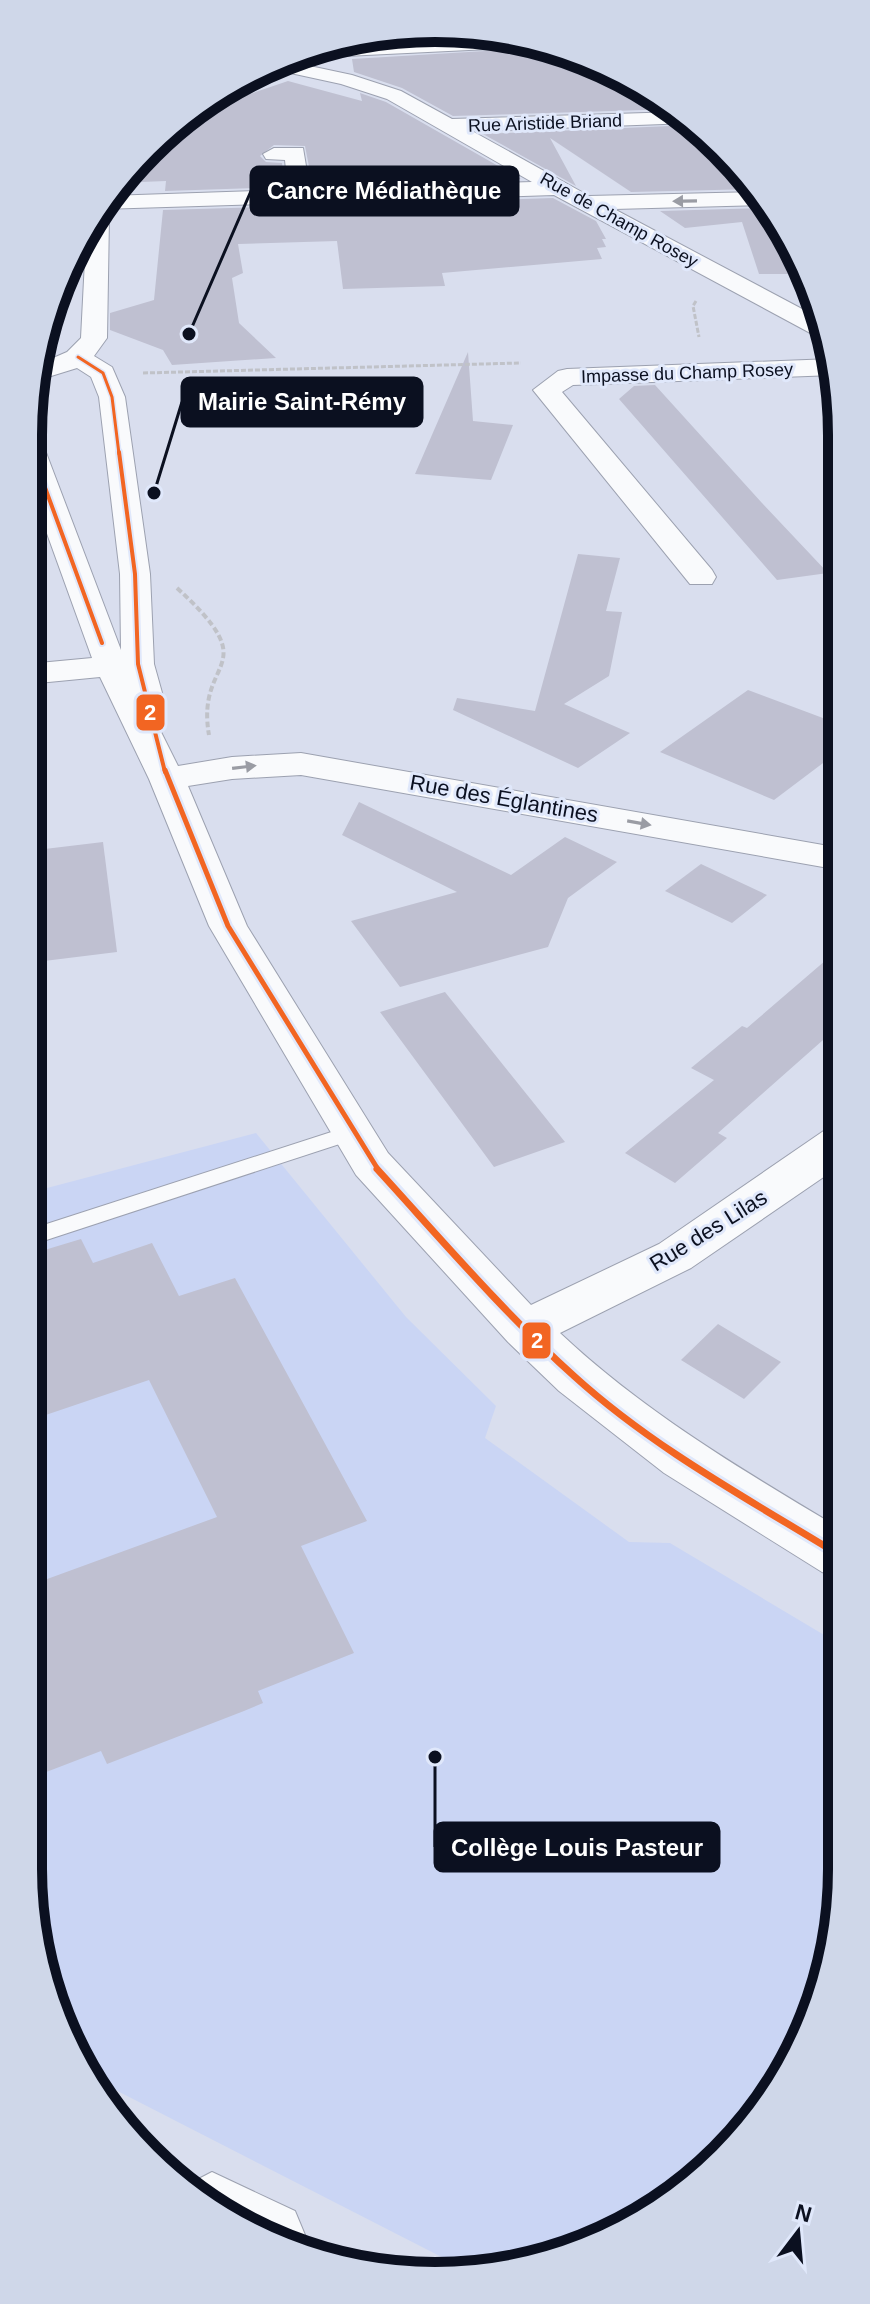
<svg xmlns="http://www.w3.org/2000/svg" width="870" height="2304" font-family="Helvetica,sans-serif">
	<style>
		.built { fill: #cad5f4 }
		.building { fill: #bfc0d1 }
		.lines { fill: none; stroke-linecap: round; stroke-linejoin: round }
		.lane-casing { stroke: #9ca1b0; stroke-width: 2 }
		.street-casing { stroke: #9ca1b0; stroke-width: 2 }
		.path-far1 { stroke: #c0c2c8; stroke-width: 3; stroke-dasharray: 5 2; stroke-linecap: butt }
		.path { stroke: #c0c2c8; stroke-width: 4; stroke-dasharray: 6 3; stroke-linecap: butt }
		.lane { fill: #f9fafc; fill-rule: evenodd }
		.street { fill: #f9fafc; fill-rule: evenodd }
		.bus-1-far3-casing { stroke: #e0e8fb; stroke-width: 6 }
		.bus-1-far2-casing { stroke: #e0e8fb; stroke-width: 8 }
		.bus-1-far1-casing { stroke: #e0e8fb; stroke-width: 10 }
		.bus-1-casing { stroke: #e0e8fb; stroke-width: 13 }
		.bus-1-far3 { stroke: #f26522; stroke-width: 3 }
		.bus-1-far2 { stroke: #f26522; stroke-width: 4 }
		.bus-1-far1 { stroke: #f26522; stroke-width: 5 }
		.bus-1 { stroke: #f26522; stroke-width: 7 }
		.oneway { fill: #9a9ca4 }
		.labels { text-anchor: middle; stroke-width: 6; stroke-linejoin: round; paint-order: stroke }
		.far-street-label { font-size: 18px; fill: #0b1020; stroke: #e0e8fb }
		.street-label { font-size: 22px; fill: #0b1020; stroke: #e0e8fb }
		.rim { fill: none; stroke: #0b1020; stroke-width: 10 }
		.leader { fill: none; stroke: #0b1020; stroke-width: 3 }
		.callout-dot { fill: #0b1020; stroke: #e0e8fb; stroke-width: 3 }
		.callout { fill: #0b1020; stroke: #0b1020; stroke-width: 3 }
		.callout-label { font-size: 24px; text-anchor: middle; font-weight: bold; fill: #fff }
		.line-badge { stroke: #e0e8fb; stroke-width: 3 }
		.badge-label { font-size: 22px; text-anchor: middle; font-weight: bold; fill: #fff }
	</style>
	<rect width="100%" height="100%" fill="#d9deee"/>
	<polygon class="built" points="256,1133 406,1317 496,1406 485,1438 629,1542 670,1543 841,1645 842,1869 828,1975 758,2116 661,2208 515,2268 467,2270 96,2080 50,2000 28,1869 28,1193"/>
	<g class="building">
		<polygon points="552,47 661,96 675,109 453,116 402,88 354,72 352,59"/>
		<polygon points="288,81 362,101 360,93 386,102 521,179 313,187 305,146 274,145 260,156 266,162 282,163 285,187 165,191 166,181 141,182 142,161 197,112"/>
		<polygon points="693,125 741,167 756,189 631,192 550,138 576,186 483,134"/>
		<polygon points="553,198 596,221 606,239 602,239 606,247 597,248 602,259 442,273 445,286 343,289 337,241 238,244 243,273 232,278 239,323 276,358 172,365 163,350 110,330 110,313 154,300 163,210"/>
		<polygon points="768,208 800,255 806,274 759,274 742,222 685,228 660,211"/>
		<polygon points="468,352 473,421 513,425 491,480 415,474"/>
		<polygon points="655,385 762,503 828,573 777,580 619,399 634,386"/>
		<polygon points="578,554 620,558 606,611 622,612 609,676 564,704 630,733 578,768 453,710 457,698 535,711"/>
		<polygon points="748,690 839,724 839,751 774,800 660,752"/>
		<polygon points="359,802 511,875 565,837 617,862 568,898 548,947 400,987 351,921 457,892 342,835"/>
		<polygon points="103,842 117,952 28,963 28,851"/>
		<polygon points="701,864 767,895 732,923 665,891"/>
		<polygon points="840,948 840,1025 718,1133 727,1138 675,1183 625,1153 714,1080 691,1068 742,1026 747,1028"/>
		<polygon points="445,992 504,1066 565,1142 494,1167 380,1012"/>
		<polygon points="81,1239 93,1263 152,1243 179,1296 235,1278 367,1521 301,1546 354,1653 258,1691 263,1703 244,1711 107,1764 101,1751 28,1779 28,1586 217,1517 149,1380 28,1421 28,1255"/>
		<polygon points="718,1324 781,1362 744,1399 681,1360"/>
	</g>
	<g class="lines">
		<g class="lane-casing">
			<polygon id="lane" points="353,1125 361,1127 364,1132 361,1137 28,1246 28,1230"/>
		</g>
		<g class="street-casing">
			<g id="street">
				<polygon points="497,39 541,42 550,46 325,57 317,53 343,45"/>
				<polygon points="291,62 352,75 401,91 452,119 679,112 691,123 472,131 589,196 758,192 767,205 614,209 819,318 825,337 814,335 554,195 101,209 108,196 288,190 285,160 266,159 263,154 274,148 303,148 310,190 532,182 387,99 341,84 272,69"/>
				<path d="M101 211 109 217 107 338 94 356 112 367 125 397 150 574 154 664 166 707 161 714 153 716 178 766 232 757 301 753 840 848V870L301 775 232 779 188 786 247 926 388 1153 531 1305 659 1244 825 1130 840 1125V1163L831 1172 691 1268 560 1333C644 1412 742 1470 841 1529V1578L822 1572 664 1473 559 1391 508 1342 356 1175 209 926 149 779 100 677 28 684V664L92 658 28 481V434L38 436 42 442 121 650 120 574 99 397 91 377 77 368 35 381 37 365 67 352 81 338 86 241Z"/>
				<polygon points="832,359 834,375 573,385 562,392 712,570 716,577 712,584 690,584 533,390 558,371 567,369"/>
				<polygon points="212,2172 295,2211 305,2235 301,2245 232,2222 187,2185"/>
			</g>
		</g>
		<g class="path-far1">
			<polyline points="696,301 693,306 699,337"/>
			<polyline points="143,373 521,363"/>
		</g>
		<path class="path" d="M177 588C268 671 195 656 209 735"/>
		<use href="#lane" class="lane"/>
		<use href="#street" class="street"/>
		<g class="bus-1-far3-casing">
			<g id="bus-1-far3">
				<polyline points="78,357 103,373 112,397 119,454"/>
				<polyline points="28,442 32,454"/>
			</g>
		</g>
		<g class="bus-1-far2-casing">
			<g id="bus-1-far2">
				<polyline points="32,452 102,643"/>
				<polyline points="119,452 135,574 138,664 165,772"/>
			</g>
		</g>
		<g class="bus-1-far1-casing">
			<polyline id="bus-1-far1" points="165,770 228,926 379,1171"/>
		</g>
		<g class="bus-1-casing">
			<path id="bus-1" d="M377 1169C441 1239 503 1312 574 1376 653 1448 750 1500 841 1556"/>
		</g>
		<use href="#bus-1-far3" class="bus-1-far3"/>
		<use href="#bus-1-far2" class="bus-1-far2"/>
		<use href="#bus-1-far1" class="bus-1-far1"/>
		<use href="#bus-1" class="bus-1"/>
	</g>
	<defs><path id="oneway-solid" d="M-6-.8H1V-3.2L6.5 0L1 3.2V.8H-6Z" transform="scale(2)"/></defs>
	<g class="oneway">
		<use href="#oneway-solid" transform="translate(685 201) rotate(179)"/>
		<use href="#oneway-solid" transform="translate(244 767) rotate(-7)"/>
		<use href="#oneway-solid" transform="translate(639 823) rotate(10)"/>
	</g>
	<g class="labels">
		<g class="far-street-label">
			<text transform="translate(545 123) rotate(-2)" y="6">Rue Aristide Briand</text>
			<text transform="translate(619 220) rotate(29)" y="6">Rue de Champ Rosey</text>
			<text transform="translate(687 373) rotate(-2)" y="6">Impasse du Champ Rosey</text>
		</g>
		<g class="street-label">
			<text transform="translate(504 798) rotate(10)" y="8">Rue des Églantines</text>
			<text transform="translate(708 1230) rotate(-32)" y="8">Rue des Lilas</text>
		</g>
	</g>
	<path d="M0 0H870V2304H0ZM435 42H435A393 393 0 0 1 828 435V1869A393 393 0 0 1 435 2262H435A393 393 0 0 1 42 1869V435A393 393 0 0 1 435 42Z" fill="#cfd7e9" fill-rule="evenodd"/>
	<path class="rim" d="M435 42H435A393 393 0 0 1 828 435V1869A393 393 0 0 1 435 2262H435A393 393 0 0 1 42 1869V435A393 393 0 0 1 435 42Z"/>
	<path class="leader" d="M189 334L251 191M154 493L182 402M435 1757L435 1847"/>
	<g class="callout-dot">
		<circle cx="189" cy="334" r="8"/>
		<circle cx="154" cy="493" r="8"/>
		<circle cx="435" cy="1757" r="8"/>
	</g>
	<g class="callout">
		<rect x="251" y="167" width="267" height="48" rx="8"/>
		<rect x="182" y="378" width="240" height="48" rx="8"/>
		<rect x="435" y="1823" width="284" height="48" rx="8"/>
	</g>
	<g class="callout-label">
		<text x="384" y="199">Cancre Médiathèque</text>
		<text x="302" y="410">Mairie Saint-Rémy</text>
		<text x="577" y="1856">Collège Louis Pasteur</text>
	</g>
	<g class="line-badge">
		<rect x="135" y="693" width="31" height="39" rx="8" fill="#f26522"/>
		<rect x="521" y="1321" width="31" height="39" rx="8" fill="#f26522"/>
	</g>
	<g class="badge-label">
		<text x="150" y="720">2</text>
		<text x="537" y="1348">2</text>
	</g>
	<g transform="translate(798 2232) rotate(16)" stroke="#e0e8fb" stroke-width="6" paint-order="stroke">
	<path d="M0-6L14 30L0 20L-14 30Z" fill="#0b1020"/>
	<text y="-12" font-size="22" font-weight="bold" text-anchor="middle" fill="#0b1020">N</text>
	</g>
</svg>
